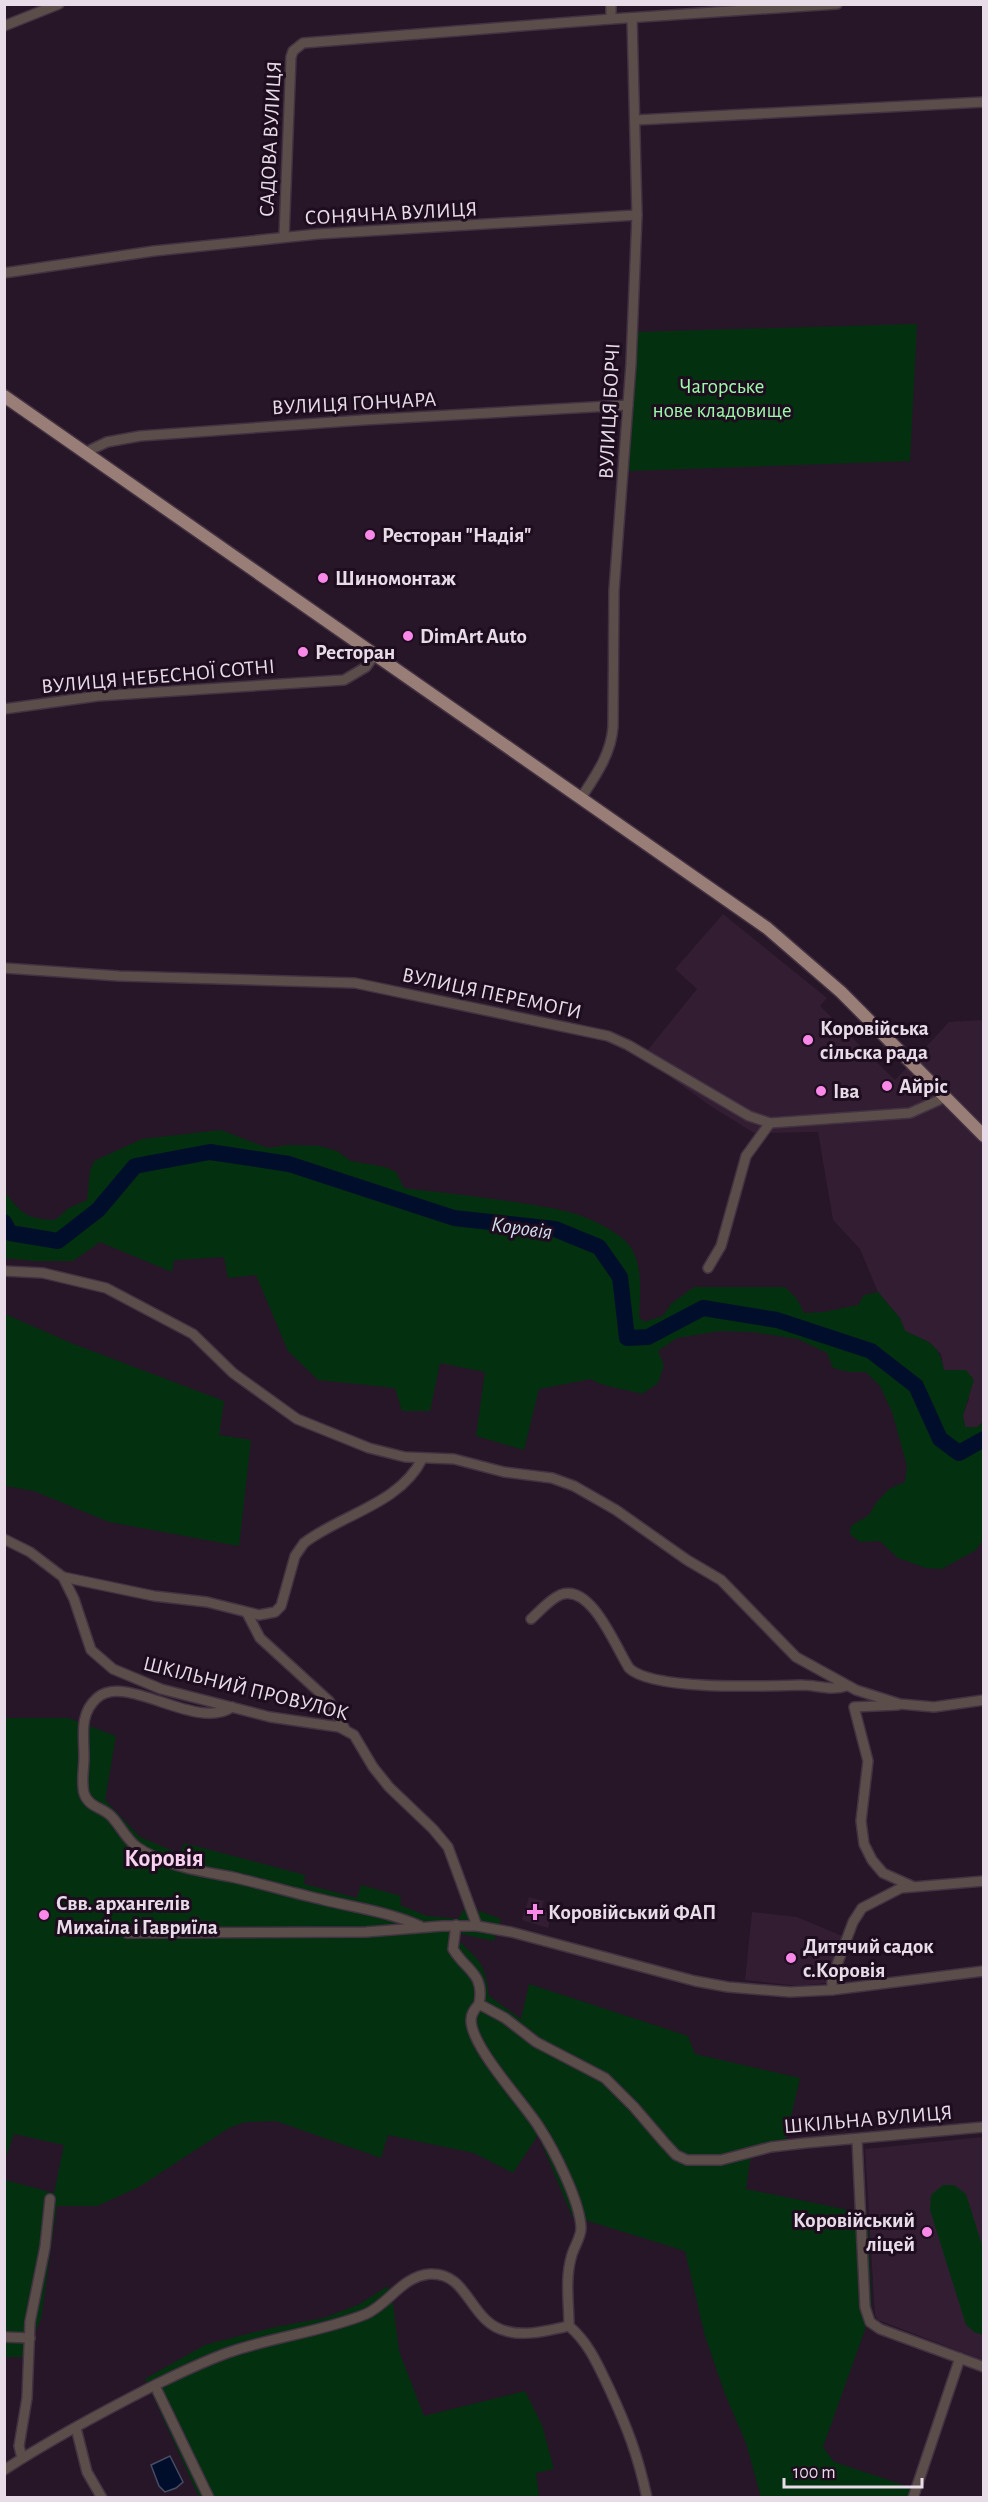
<svg xmlns="http://www.w3.org/2000/svg" width="988" height="2502" font-family="'Alegreya Sans',sans-serif">
	<style>
		.built { fill: #331d33 }
		.green { fill: #033110 }
		.water { fill: #000e2b; stroke: #464c64; stroke-width: 1.5 }
		.lines { fill: none; stroke-linecap: round; stroke-linejoin: round }
		.river { stroke: #000e2b; stroke-width: 16 }
		.minor-casing { stroke: #423242; stroke-width: 12 }
		.major-casing { stroke: #423242; stroke-width: 15 }
		.minor { stroke: #5b4e4a; stroke-width: 9 }
		.major { stroke: #997e77; stroke-width: 12 }
		.poi-dot { fill: #f988e9; stroke: #1e0d1e; stroke-width: 2 }
		.labels { text-anchor: middle; stroke-width: 6; stroke-linejoin: round; paint-order: stroke }
		.street-label { font-size: 21px; fill: #e8dce8; stroke: #1e0d1e }
		.park-label { font-size: 21px; fill: #9af9a9; stroke: #1e0d1e }
		.poi-label { font-size: 21px; font-weight: bold; fill: #e8dce8; stroke: #1e0d1e; text-anchor: start }
		.water-label { font-size: 22px; font-style: italic; fill: #d0deef; stroke: #1e0d1e }
		.quarter-label { font-size: 24px; font-weight: bold; fill: #f9d2f2; stroke: #1e0d1e }
	</style>
	<rect width="100%" height="100%" fill="#271627"/>
	<g class="built">
		<polygon points="723,914 827,998 820,1006 895,1080 949,1022 983,1020 983,1422 977,1427 965,1427 963,1415 969,1399 966,1370 944,1370 941,1354 929,1342 905,1331 900,1318 878,1292 860,1249 833,1220 818,1132 754,1133 712,1107 642,1057 697,989 675,969"/>
		<polygon points="529,1897 544,1901 541,1911 552,1914 548,1928 522,1920"/>
		<polygon points="752,1912 797,1917 842,1936 826,1983 799,1986 745,1980"/>
		<polygon points="983,2137 983,2360 878,2320 875,2315 865,2149"/>
	</g>
	<g class="green">
		<polygon points="917,324 910,461 628,471 635,332"/>
		<path d="M221 1130 268 1148 288 1145 319 1146 337 1151 351 1161 385 1167 396 1172 404 1188C457 1195 517 1200 569 1212 586 1216 623 1233 632 1249 643 1269 640 1296 639 1317L644 1322 663 1316 671 1304 694 1287H785L797 1299 804 1313 824 1312 858 1305 864 1295 878 1292 900 1318 905 1331C929 1342 939 1343 944 1370H966L974 1380 963 1415 965 1427H977L983 1422V1540L976 1550 942 1569 926 1568 898 1558 880 1541 860 1542 850 1534 851 1526 869 1515 876 1503 889 1489 905 1482 907 1466 892 1412 880 1386 866 1372H849L833 1368 827 1353 798 1339 753 1332 720 1331 677 1338 658 1351 664 1365 658 1383 642 1394C627 1389 602 1387 591 1379L539 1389 524 1450 476 1436 485 1372 440 1363 430 1411H402L395 1388 318 1380 288 1351 256 1275 228 1278 224 1257 174 1260 172 1272 100 1242 73 1261H34L5 1258V1192C21 1214 28 1219 55 1220L69 1208 87 1200 90 1171 94 1161 142 1139Z"/>
		<polygon points="5,1314 71,1343 224,1401 219,1435 251,1440 239,1546 109,1522 34,1491 5,1486"/>
		<path d="M5 1718H68L116 1736 105 1800 140 1837 180 1854 184 1843 305 1875 304 1884 357 1898 361 1885 401 1896 400 1905 427 1916 458 1919 466 1906 501 1919 494 1941 461 1934 458 1940C481 1962 485 1964 489 1996L521 2019 529 1984 688 2036 695 2054 800 2078 784 2147 751 2154 746 2189 868 2214 872 2310 823 2447 834 2462 916 2489 913 2497H761L746 2443 725 2394 705 2336 685 2251 572 2216 538 2135 513 2173 474 2153 388 2135 381 2158 276 2121 245 2122 229 2128 139 2187 97 2206H57L41 2319 23 2357H5V2180L54 2193 64 2145 14 2134 7 2154H5Z"/>
		<polygon points="943,2185 954,2185 966,2194 983,2248 983,2335 974,2332 966,2325 930,2210 931,2195"/>
		<polygon points="388,2286 393,2304 399,2351 424,2416 525,2391 542,2425 554,2469 536,2473 539,2497 199,2497 145,2379 205,2345 271,2328 324,2318 360,2304"/>
	</g>
	<polygon class="water" points="170,2456 183,2482 176,2488 165,2492 159,2486 151,2465"/>
	<g class="lines">
		<polyline class="river" points="4,1222 10,1233 58,1241 98,1210 135,1166 210,1152 289,1164 454,1218 555,1229 599,1247 620,1277 627,1338 648,1337 703,1308 777,1320 871,1351 916,1386 940,1439 959,1453 984,1439"/>
		<g class="minor-casing">
			<g id="minor">
				<polyline points="611,4 611,19"/>
				<polyline points="4,26 59,4"/>
				<polyline points="636,120 984,102"/>
				<polyline points="284,237 291,57 293,51 303,43 611,19 837,4"/>
				<polyline points="4,273 154,251 318,234 637,215"/>
				<polyline points="86,452 107,442 140,436 363,420 628,405"/>
				<polyline points="4,709 98,696 344,680 366,667 376,653"/>
				<path d="M581 798C596 775 611 754 613 727L614 590 631 364 637 215 632 18"/>
				<polyline points="4,968 119,976 355,983 608,1036 628,1045 749,1116 770,1123 910,1113 946,1097"/>
				<polyline points="708,1268 721,1246 746,1156 770,1123"/>
				<polyline points="4,1271 43,1273 106,1288 193,1334 233,1373 297,1419 369,1448 405,1457 454,1459 504,1472 552,1478 574,1486 616,1510 687,1560 721,1580 796,1657 856,1690 900,1704 934,1707 984,1700"/>
				<path d="M4 1539 30 1552 63 1577 154 1596 207 1602 259 1615 275 1612 281 1606 295 1556 304 1543C340 1515 400 1504 422 1459"/>
				<polyline points="63,1577 74,1599 91,1650 113,1669 161,1689 270,1717 339,1727 354,1735 373,1767 389,1787 433,1829 448,1847 477,1926"/>
				<polyline points="247,1613 260,1638 329,1701 345,1729"/>
				<path d="M531 1619C540 1611 549 1600 560 1595 591 1582 616 1648 629 1668 652 1691 766 1686 801 1685 816 1685 831 1691 846 1686"/>
				<polyline points="898,1705 854,1707 868,1761 861,1821 864,1844 872,1860 883,1873 912,1886"/>
				<path d="M232 1707C196 1732 126 1672 97 1698 79 1714 84 1735 84 1757 84 1768 81 1782 84 1793 88 1807 102 1807 111 1816 120 1825 126 1839 137 1847 164 1866 200 1871 232 1877 263 1884 293 1893 324 1900 357 1908 389 1912 420 1926"/>
				<path d="M456 1925 453 1949C466 1971 485 1973 479 2004L505 2018 536 2042 605 2078 634 2107 664 2142 676 2155 687 2160H721L771 2147 805 2143 984 2127"/>
				<polyline points="127,1933 366,1932 442,1926 477,1926 511,1932 695,1981 728,1987 790,1992 832,1990 984,1971"/>
				<polyline points="832,1990 832,1978 853,1922 862,1908 901,1888 984,1881"/>
				<path d="M479 2004C475 2009 471 2013 471 2020 471 2047 524 2103 539 2127 554 2150 580 2201 581 2228 581 2238 573 2248 571 2258 565 2280 569 2304 569 2326"/>
				<polyline points="857,2139 865,2307 870,2322 880,2329 984,2367"/>
				<path d="M569 2326C589 2343 598 2365 609 2388 627 2427 638 2455 647 2498"/>
				<polyline points="4,2337 30,2338"/>
				<polyline points="155,2386 209,2498"/>
				<polyline points="76,2428 87,2472 102,2498"/>
				<polyline points="22,2458 19,2446 27,2398 30,2322 45,2247 50,2199"/>
				<path d="M4 2470C53 2438 104 2411 155 2385 180 2373 204 2361 230 2352 273 2337 325 2331 366 2314 389 2304 402 2276 430 2274 469 2272 469 2322 506 2331 526 2337 549 2330 569 2326"/>
				<polyline points="913,2498 960,2358"/>
			</g>
		</g>
		<g class="major-casing">
			<polyline id="major" points="4,396 767,928 841,992 984,1136"/>
		</g>
		<use href="#minor" class="minor"/>
		<use href="#major" class="major"/>
	</g>
	<g class="poi-dot">
		<circle cx="370" cy="535" r="6"/>
		<circle cx="323" cy="578" r="6"/>
		<circle cx="408" cy="636" r="6"/>
		<circle cx="303" cy="652" r="6"/>
		<circle cx="808" cy="1040" r="6"/>
		<circle cx="887" cy="1086" r="6"/>
		<circle cx="821" cy="1091" r="6"/>
		<path d="M532 1903h6v6h6v6h-6v6h-6v-6h-6v-6h6z"/>
		<circle cx="44" cy="1915" r="6"/>
		<circle cx="791" cy="1958" r="6"/>
		<circle cx="927" cy="2232" r="6"/>
	</g>
	<g class="labels">
		<g class="street-label">
			<text transform="translate(270 139) rotate(-87)" y="7">САДОВА ВУЛИЦЯ</text>
			<text transform="translate(391 213) rotate(-3)" y="7">СОНЯЧНА ВУЛИЦЯ</text>
			<text transform="translate(354 403) rotate(-3)" y="7">ВУЛИЦЯ ГОНЧАРА</text>
			<text transform="translate(609 411) rotate(-87)" y="7">ВУЛИЦЯ БОРЧІ</text>
			<text transform="translate(158 676) rotate(-5)" y="7">ВУЛИЦЯ НЕБЕСНОЇ СОТНІ</text>
			<text transform="translate(492 993) rotate(12)" y="7">ВУЛИЦЯ ПЕРЕМОГИ</text>
			<text transform="translate(246 1688) rotate(14)" y="7">ШКІЛЬНИЙ ПРОВУЛОК</text>
			<text transform="translate(868 2119) rotate(-5)" y="7">ШКІЛЬНА ВУЛИЦЯ</text>
		</g>
		<g class="park-label">
			<text x="722" y="393">Чагорське<tspan x="722" dy="24">нове кладовище</tspan></text>
		</g>
		<g class="poi-label">
			<text x="382" y="542">Ресторан "Надія"</text>
			<text x="335" y="585">Шиномонтаж</text>
			<text x="420" y="643">DimArt Auto</text>
			<text x="315" y="659">Ресторан</text>
			<text x="820" y="1035">Коровійська<tspan x="820" dy="24">сільска рада</tspan></text>
			<text x="899" y="1093">Айріс</text>
			<text x="833" y="1098">Іва</text>
			<text x="56" y="1910">Свв. архангелів<tspan x="56" dy="24">Михаїла і Гавриїла</tspan></text>
			<text x="548" y="1919">Коровійський ФАП</text>
			<text x="803" y="1953">Дитячий садок<tspan x="803" dy="24">с.Коровія</tspan></text>
			<text x="915" y="2227" text-anchor="end">Коровійський<tspan x="915" dy="24">ліцей</tspan></text>
		</g>
		<g class="water-label">
			<text transform="translate(522 1227) rotate(8)" y="8">Коровія</text>
		</g>
		<g class="quarter-label">
			<text x="164" y="1866">Коровія</text>
		</g>
	</g>
	<rect width="988" height="2502" fill="none" stroke="#e8dce8" stroke-width="12"/>
	<path d="M784 2478v9h138v-9" fill="none" stroke="#e8dce8" stroke-width="3"/>
	<text x="793" y="2478" font-size="18" fill="#e8dce8" stroke="#1e0d1e" stroke-width="4.5" paint-order="stroke">100 m</text>
</svg>
